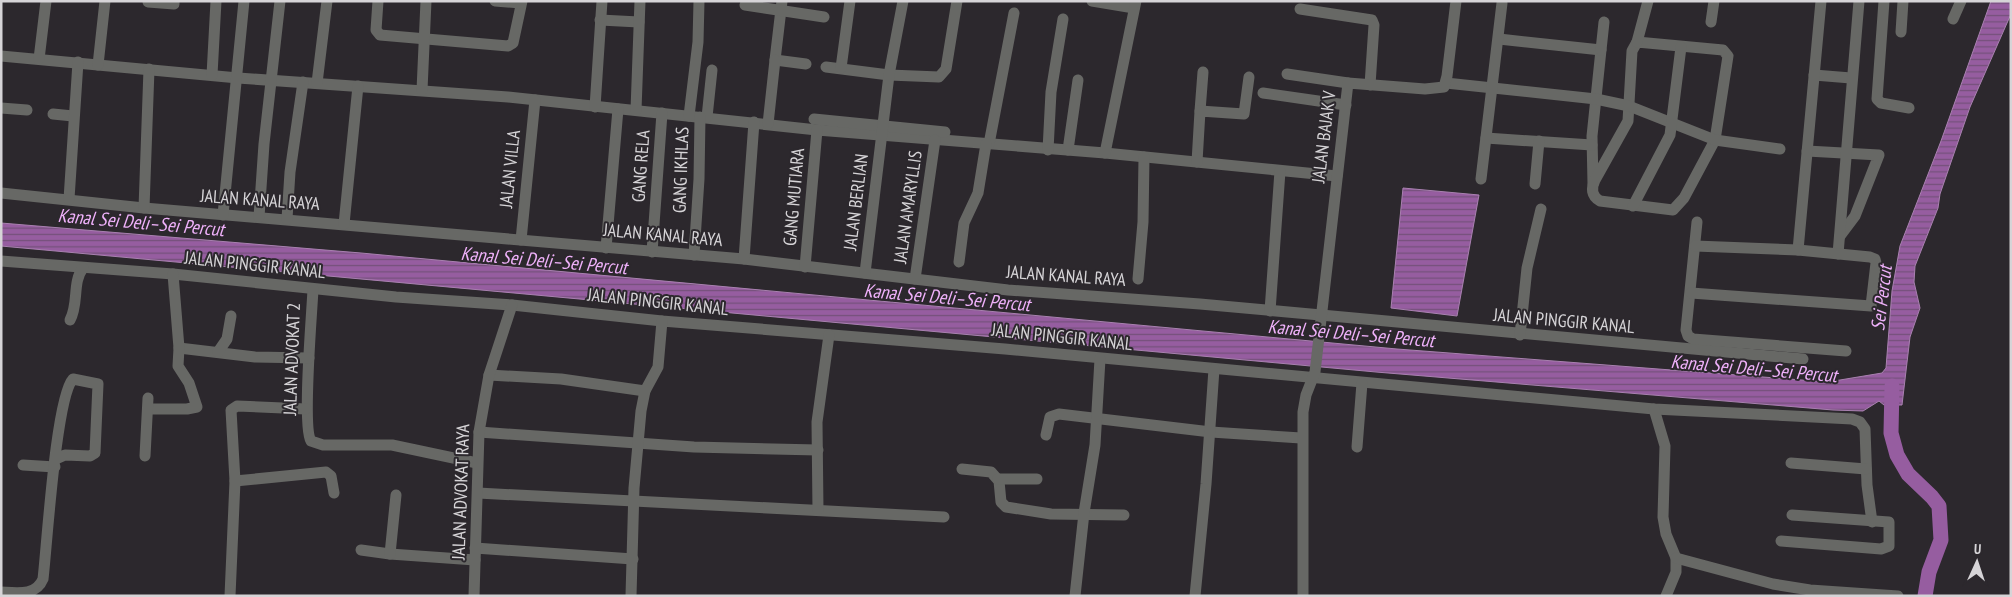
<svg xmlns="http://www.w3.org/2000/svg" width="2012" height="597" font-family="'PT Sans Narrow',sans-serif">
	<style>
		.water { fill: url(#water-rules); stroke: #a981b0 }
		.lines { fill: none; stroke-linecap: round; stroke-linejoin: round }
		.river { stroke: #965da0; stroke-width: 15 }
		.minor { stroke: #676865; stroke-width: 11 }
		.labels { text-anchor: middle; stroke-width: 4; stroke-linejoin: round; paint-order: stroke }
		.street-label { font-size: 18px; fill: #d6d4d7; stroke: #2c282d }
		.water-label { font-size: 19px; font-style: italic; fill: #efb1fa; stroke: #2c282d }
	</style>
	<defs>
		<pattern id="water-rules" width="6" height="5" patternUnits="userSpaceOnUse" patternTransform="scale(1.25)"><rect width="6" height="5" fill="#965da0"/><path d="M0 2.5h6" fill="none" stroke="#74517a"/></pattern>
	</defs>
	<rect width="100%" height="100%" fill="#2c282d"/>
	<g class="water">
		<polygon points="1991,1 2011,1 2011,14 1970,107 1940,194 1938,208 1915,266 1914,282 1920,308 1910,337 1902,405 1884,405 1879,401 1863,411 1833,410 1376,372 1,246 1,223 361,253 1397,349 1828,382 1882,373 1886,368 1892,291 1900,246 1941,141"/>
		<polygon points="1403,188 1479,195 1457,316 1391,308"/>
	</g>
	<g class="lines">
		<polyline class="river" points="1892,386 1891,433 1897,455 1908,474 1932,497 1939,506 1941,540 1929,572 1925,596"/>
		<g class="minor">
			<polyline points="378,1 376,30 380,35 508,46 513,43 522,1"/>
			<polyline points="495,1 521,3"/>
			<polyline points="782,1 775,60 806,64"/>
			<polyline points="1092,1 1134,8"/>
			<polyline points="1884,1 1877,99 1881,103 1909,108"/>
			<polyline points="148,2 174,4 174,1"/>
			<polyline points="745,5 824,17"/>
			<polyline points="1300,9 1372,20 1374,25 1370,85"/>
			<polyline points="1953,19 1961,1"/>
			<polyline points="600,20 639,22"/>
			<polyline points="1711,22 1714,1"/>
			<polyline points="1901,32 1903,1"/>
			<polyline points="1499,39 1601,50 1592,136 1593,184"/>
			<path d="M1637 42 1723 50 1728 56 1715 140 1684 198 1673 210 1600 201C1591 196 1591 188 1595 180L1628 121 1632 51Z"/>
			<polyline points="1637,42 1648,1"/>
			<polyline points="1601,50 1604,22"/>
			<polyline points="1,56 238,78 508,97 817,130 1105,153 1337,176"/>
			<polyline points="39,59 46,1"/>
			<polyline points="98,65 105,1"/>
			<polyline points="826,67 889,75 939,77 946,69 957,1"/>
			<polyline points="841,68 850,1"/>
			<polyline points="1287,74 1348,83"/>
			<polyline points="212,75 216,1"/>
			<polyline points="1814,75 1851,78"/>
			<polyline points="317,83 327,1"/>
			<polyline points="1446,83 1596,99 1629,106 1715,140 1780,149"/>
			<polyline points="422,90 426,1"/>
			<polyline points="1263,93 1346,105"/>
			<polyline points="595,107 602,1"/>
			<polyline points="1,108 27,110"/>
			<polyline points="636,110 640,1"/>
			<polyline points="1200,111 1203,72"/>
			<polyline points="53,114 73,116"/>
			<polyline points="689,116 698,42 699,1"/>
			<polyline points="707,117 712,70"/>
			<polyline points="814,119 945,132"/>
			<polyline points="768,124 775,60"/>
			<polyline points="1486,138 1592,145"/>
			<polyline points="989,144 1014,13"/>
			<polyline points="1048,150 1051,92 1063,19"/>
			<polyline points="1068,150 1078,80"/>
			<polyline points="1807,151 1879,155 1855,216 1840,236"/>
			<polyline points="1105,153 1136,1"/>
			<polyline points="1197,162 1200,111 1244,114 1249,77"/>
			<polyline points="1481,179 1502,3"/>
			<polyline points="1535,184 1539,141"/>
			<polyline points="1,193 144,208 744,259 1008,290 1200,304 1803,359"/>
			<polyline points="69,199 78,62"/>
			<polyline points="1633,206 1670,135 1681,47"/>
			<polyline points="144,208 149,69"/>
			<polyline points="223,215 244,1"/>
			<polyline points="259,217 264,144 280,1"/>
			<polyline points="287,219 290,172 303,82"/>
			<polyline points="1697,222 1686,330 1688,336 1693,339 1846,351"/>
			<polyline points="344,224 358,86"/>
			<polyline points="521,240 535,100"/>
			<polyline points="606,248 618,109"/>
			<polyline points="1798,250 1821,1"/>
			<polyline points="652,252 662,113"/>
			<polyline points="1838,254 1859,1"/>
			<polyline points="694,255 699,179 700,117"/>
			<polyline points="744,259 754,122"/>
			<polyline points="1,261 173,274 396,297 512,305 662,321 1005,349 1654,409 1852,419 1860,422 1865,429 1867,485 1872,522"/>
			<polyline points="959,262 964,223 978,193 986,144"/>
			<polyline points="805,267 817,130"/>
			<polyline points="865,273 889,75 903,1"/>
			<polyline points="915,279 935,140"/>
			<polyline points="1138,279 1143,222 1144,157"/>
			<path d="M313 289C312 313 302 427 311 441L323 445H392L477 463"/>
			<polyline points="1691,293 1871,306 1876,263 1875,259 1870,257 1798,250 1695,246"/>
			<polyline points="1270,311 1280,171"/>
			<path d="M70 320C79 304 72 282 83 268"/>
			<polyline points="1520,335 1527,268 1541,209"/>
			<polyline points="179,348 255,357 309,358"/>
			<polyline points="218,352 227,339 231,316"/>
			<polyline points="489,375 561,379 645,391"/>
			<polyline points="148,409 187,409 197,407 189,383 178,366 179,348 173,274"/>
			<polyline points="1654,409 1665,446 1663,517 1666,534 1676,558 1676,572 1666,596"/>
			<polyline points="479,432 694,447 818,450"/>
			<polyline points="1046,435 1050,417 1059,414 1211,432 1301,438"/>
			<polyline points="1357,447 1362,383"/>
			<polyline points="145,456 148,398"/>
			<polyline points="1791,463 1866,469"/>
			<polyline points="23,465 55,467"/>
			<polyline points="962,469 991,472 999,481 1001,502 1006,507 1051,514 1124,515"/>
			<polyline points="998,479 1037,479"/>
			<polyline points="235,481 326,472 331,476 334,493"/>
			<polyline points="478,493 944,517"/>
			<polyline points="818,510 817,422 829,335"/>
			<polyline points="1781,541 1881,549 1889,546 1889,522 1792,515"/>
			<polyline points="475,548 633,559"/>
			<polyline points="361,550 390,554 475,560"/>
			<polyline points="390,554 396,495"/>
			<polyline points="1676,558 1773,584 1810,590 1898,596"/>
			<path d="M1 592C18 593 36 596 43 579 47 545 56 397 73 379L98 384 95 453 90 456 65 455 56 459"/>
			<polyline points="230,596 235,481 231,410 237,406 306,409"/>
			<polyline points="474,596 479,432 489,375 512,305"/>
			<polyline points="631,596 634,488 641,411 645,391 658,367 662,321"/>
			<polyline points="1075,596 1084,513 1095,445 1100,359"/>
			<polyline points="1195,596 1206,484 1214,369"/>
			<polyline points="1303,596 1303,412 1306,395 1315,372 1348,83 1425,89 1444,87 1447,76 1456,1"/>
		</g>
	</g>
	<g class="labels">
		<g class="street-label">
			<text transform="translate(1324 137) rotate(-83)" y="6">JALAN BAJAK V</text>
			<text transform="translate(641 166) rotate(-86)" y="6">GANG RELA</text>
			<text transform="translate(510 169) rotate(-84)" y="6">JALAN VILLA</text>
			<text transform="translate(681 170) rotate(-88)" y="6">GANG IKHLAS</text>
			<text transform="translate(794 197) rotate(-85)" y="6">GANG MUTIARA</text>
			<text transform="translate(260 200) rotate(4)" y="6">JALAN KANAL RAYA</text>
			<text transform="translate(856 202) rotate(-83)" y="6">JALAN BERLIAN</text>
			<text transform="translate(908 207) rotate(-82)" y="6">JALAN AMARYLLIS</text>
			<text transform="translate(663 235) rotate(5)" y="6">JALAN KANAL RAYA</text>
			<text transform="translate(255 265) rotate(6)" y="6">JALAN PINGGIR KANAL</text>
			<text transform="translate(1066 276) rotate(4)" y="6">JALAN KANAL RAYA</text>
			<text transform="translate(658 302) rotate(6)" y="6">JALAN PINGGIR KANAL</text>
			<text transform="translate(1564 321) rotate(5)" y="6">JALAN PINGGIR KANAL</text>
			<text transform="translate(1062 337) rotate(6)" y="6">JALAN PINGGIR KANAL</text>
			<text transform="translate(292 359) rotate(-88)" y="6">JALAN ADVOKAT 2</text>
			<text transform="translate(461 492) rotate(-88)" y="6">JALAN ADVOKAT RAYA</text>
		</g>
		<g class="water-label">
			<text transform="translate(141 222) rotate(5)" y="7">Kanal Sei Deli–Sei Percut</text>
			<text transform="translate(544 260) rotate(5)" y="7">Kanal Sei Deli–Sei Percut</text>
			<text transform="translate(947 297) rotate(5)" y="7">Kanal Sei Deli–Sei Percut</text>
			<text transform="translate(1881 298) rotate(-83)" y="7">Sei Percut</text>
			<text transform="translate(1351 333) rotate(5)" y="7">Kanal Sei Deli–Sei Percut</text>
			<text transform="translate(1754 368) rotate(5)" y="7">Kanal Sei Deli–Sei Percut</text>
		</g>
	</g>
	<rect width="2012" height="597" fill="none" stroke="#d6d4d7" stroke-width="5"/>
	<g transform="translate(1977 562) rotate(3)" stroke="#2c282d" stroke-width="4" paint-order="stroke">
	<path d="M0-4L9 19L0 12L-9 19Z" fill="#d6d4d7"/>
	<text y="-8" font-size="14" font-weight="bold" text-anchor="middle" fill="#d6d4d7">U</text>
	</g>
</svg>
